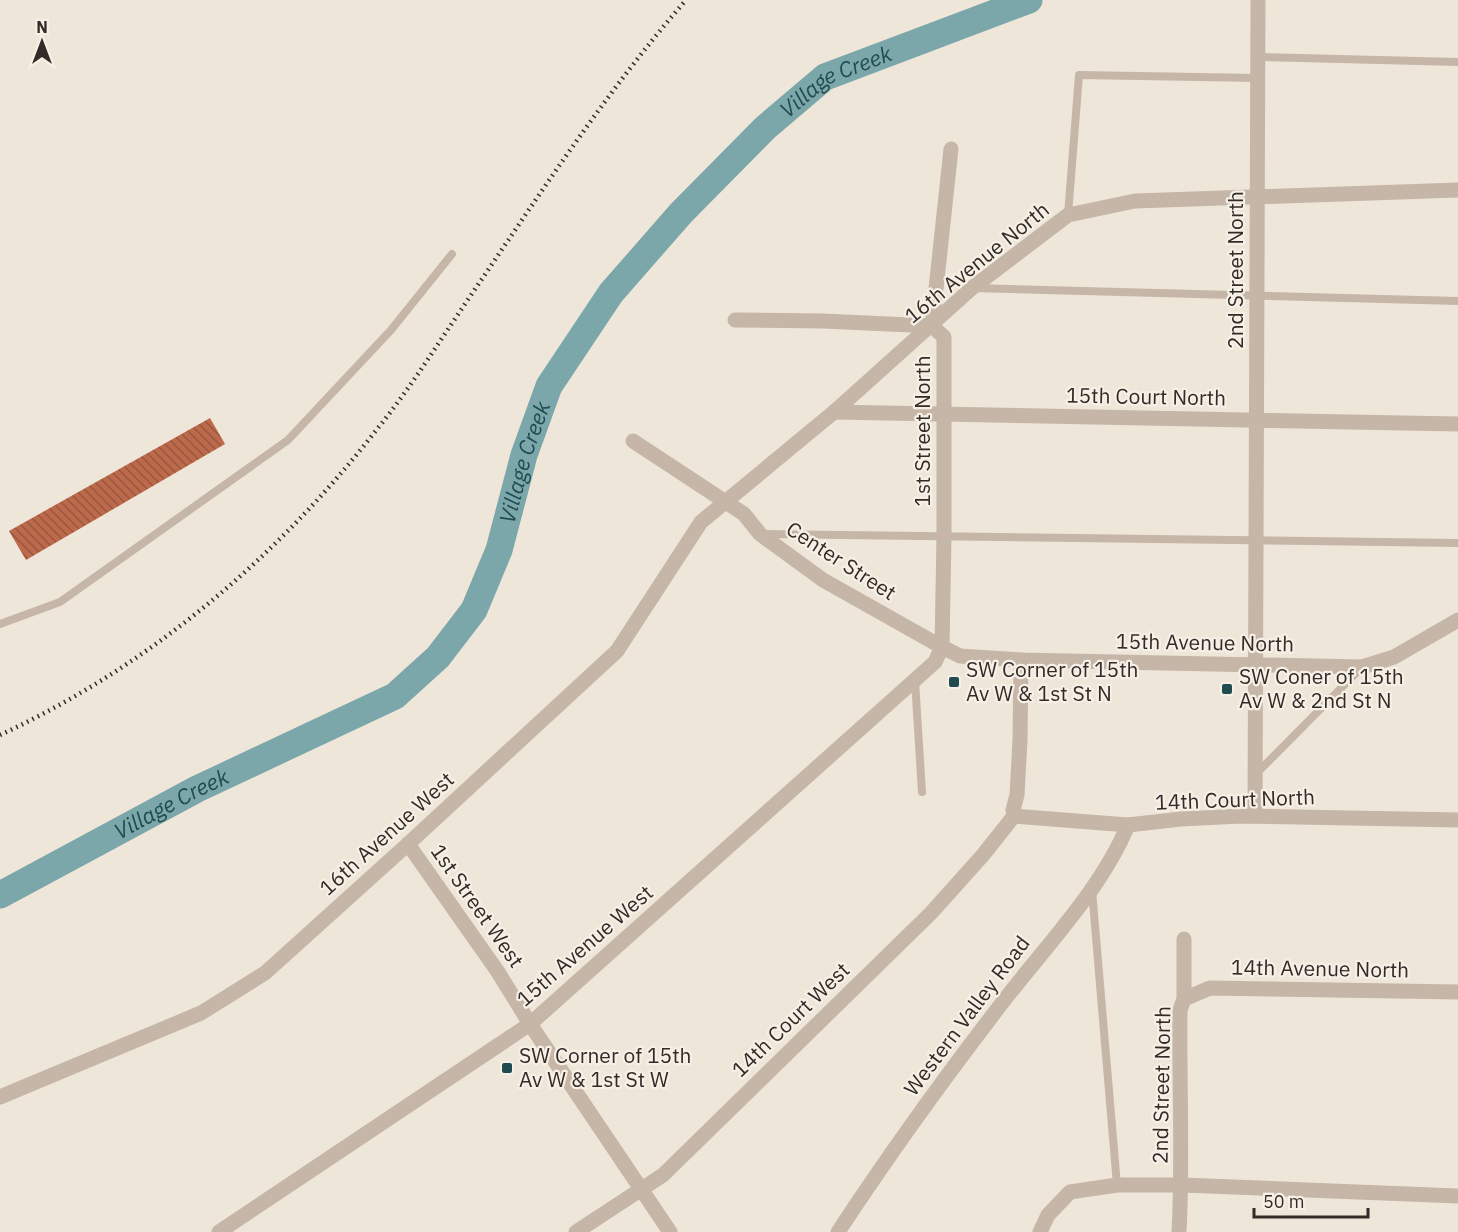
<svg xmlns="http://www.w3.org/2000/svg" width="1458" height="1232" font-family="'IBM Plex Sans',sans-serif">
	<style>
		.lines { fill: none; stroke-linecap: round; stroke-linejoin: round }
		.river { stroke: #7ba6aa; stroke-width: 27 }
		.building { fill: url(#building-back-hatch) }
		.lane { stroke: #c6b6a7; stroke-width: 8 }
		.street { stroke: #c6b6a7; stroke-width: 15 }
		.rail { stroke: #332b27; stroke-width: 4.5; stroke-dasharray: 1.5 4.5; stroke-linecap: butt }
		.poi-dot { fill: #204c51; stroke: #f7f0e6; stroke-width: 2 }
		.labels { text-anchor: middle; stroke-width: 4.5; stroke-linejoin: round; paint-order: stroke }
		.street-label { font-size: 21px; fill: #332b27; stroke: #f7f0e6 }
		.poi-label { font-size: 21px; fill: #332b27; stroke: #f7f0e6; text-anchor: start }
		.water-label { font-size: 22px; font-style: italic; fill: #204c51; stroke: #f7f0e6 }
	</style>
	<defs>
		<pattern id="building-back-hatch" width="6" height="6" patternUnits="userSpaceOnUse" patternTransform="scale(1.5)"><rect width="6" height="6" fill="#bc6a4b"/><path d="M-1 5l2 2M0 0l6 6M5-1l2 2" fill="none" stroke="#99573e"/></pattern>
	</defs>
	<rect width="100%" height="100%" fill="#efe6da"/>
	<g class="lines">
		<path class="river" id="s1" d="M0 895 197 789 395 696 438 657 474 610 499 550 524 455 549 386 611 293 681 213 765 128 825 77 1029 0"/>
	</g>
	<polygon class="building" points="210,418 225,444 26,560 9,531"/>
	<g class="lines">
		<g class="lane">
			<polyline points="1259,57 1458,62"/>
			<polyline points="1068,215 1079,75 1258,78"/>
			<polyline points="973,288 1458,301"/>
			<polyline points="763,534 1458,543"/>
			<polyline points="0,624 60,602 288,440 391,330 452,254"/>
			<polyline points="915,681 922,792"/>
			<polyline points="1257,773 1362,667"/>
			<polyline points="1092,890 1117,1185"/>
		</g>
		<g class="street">
			<polyline points="735,320 823,321 932,326"/>
			<polyline points="834,412 1458,424"/>
			<polyline points="633,441 744,514 760,534 823,580 942,647 960,656 1021,660 1362,667 1394,657 1458,620"/>
			<polyline points="1014,816 1128,825 1181,819 1241,816 1458,820"/>
			<polyline points="1014,816 1013,810 1017,795 1020,740 1021,660"/>
			<polyline points="1255,816 1258,0"/>
			<polyline points="408,844 498,972 530,1024 670,1232"/>
			<polyline points="1184,999 1210,988 1458,992"/>
			<polyline points="0,1097 201,1013 265,973 408,844 617,651 701,522 834,412 972,288 1068,215 1135,201 1458,190"/>
			<polyline points="219,1232 530,1024 935,662 942,647 944,536 944,337 932,326 951,149"/>
			<polyline points="576,1232 663,1175 931,913 983,855 1014,816"/>
			<path d="M838 1232C890 1153 945 1077 1002 1003 1045 947 1101 890 1128 825"/>
			<polyline points="1040,1232 1048,1215 1070,1192 1117,1185 1182,1185 1458,1196"/>
			<path d="M1179 1232C1183 1158 1179 1084 1180 1010L1184 999V939"/>
		</g>
		<path class="rail" d="M0 735C151 665 276 559 378 428 411 387 439 342 469 298 538 197 605 93 686 0"/>
	</g>
	<g class="poi-dot">
		<rect x="948" y="676" width="12" height="12" rx="3"/>
		<rect x="1221" y="683" width="12" height="12" rx="3"/>
		<rect x="501" y="1062" width="12" height="12" rx="3"/>
	</g>
	<g class="labels">
		<g class="street-label">
			<text transform="translate(977 263) rotate(-39)" y="7">16th Avenue North</text>
			<text transform="translate(1236 270) rotate(-90)" y="7">2nd Street North</text>
			<text transform="translate(1146 397) rotate(1)" y="7">15th Court North</text>
			<text transform="translate(923 431) rotate(-90)" y="7">1st Street North</text>
			<text transform="translate(841 561) rotate(33)" y="7">Center Street</text>
			<text transform="translate(1205 643) rotate(1)" y="7">15th Avenue North</text>
			<text transform="translate(1235 800) rotate(-2)" y="7">14th Court North</text>
			<text transform="translate(387 834) rotate(-42)" y="7">16th Avenue West</text>
			<text transform="translate(477 906) rotate(55)" y="7">1st Street West</text>
			<text transform="translate(585 946) rotate(-41)" y="7">15th Avenue West</text>
			<text transform="translate(1320 969) rotate(1)" y="7">14th Avenue North</text>
			<text transform="translate(967 1016) rotate(-53)" y="7">Western Valley Road</text>
			<text transform="translate(791 1020) rotate(-44)" y="7">14th Court West</text>
			<text transform="translate(1162 1085) rotate(-89)" y="7">2nd Street North</text>
		</g>
		<g class="poi-label">
			<text x="966" y="677">SW Corner of 15th<tspan x="966" dy="24">Av W &amp; 1st St N</tspan></text>
			<text x="1239" y="684">SW Coner of 15th<tspan x="1239" dy="24">Av W &amp; 2nd St N</tspan></text>
			<text x="519" y="1063">SW Corner of 15th<tspan x="519" dy="24">Av W &amp; 1st St W</tspan></text>
		</g>
		<g class="water-label">
			<text dy="8" stroke="none"><textPath href="#s1" startOffset="1220">Village Creek</textPath></text>
			<text dy="8" stroke="none"><textPath href="#s1" startOffset="716">Village Creek</textPath></text>
			<text dy="8" stroke="none"><textPath href="#s1" startOffset="194">Village Creek</textPath></text>
		</g>
	</g>
	<g transform="translate(42 42)" stroke="#f7f0e6" stroke-width="4.5" paint-order="stroke">
	<path d="M0-4.5L10 22L0 15L-10 22Z" fill="#332b27"/>
	<text y="-9" font-size="16" font-weight="bold" text-anchor="middle" fill="#332b27">N</text>
	</g>
	<path d="M1254 1208v9h114v-9" fill="none" stroke="#332b27" stroke-width="3"/>
	<text x="1263" y="1208" font-size="18" fill="#332b27" stroke="#f7f0e6" stroke-width="4.5" paint-order="stroke">50 m</text>
</svg>
